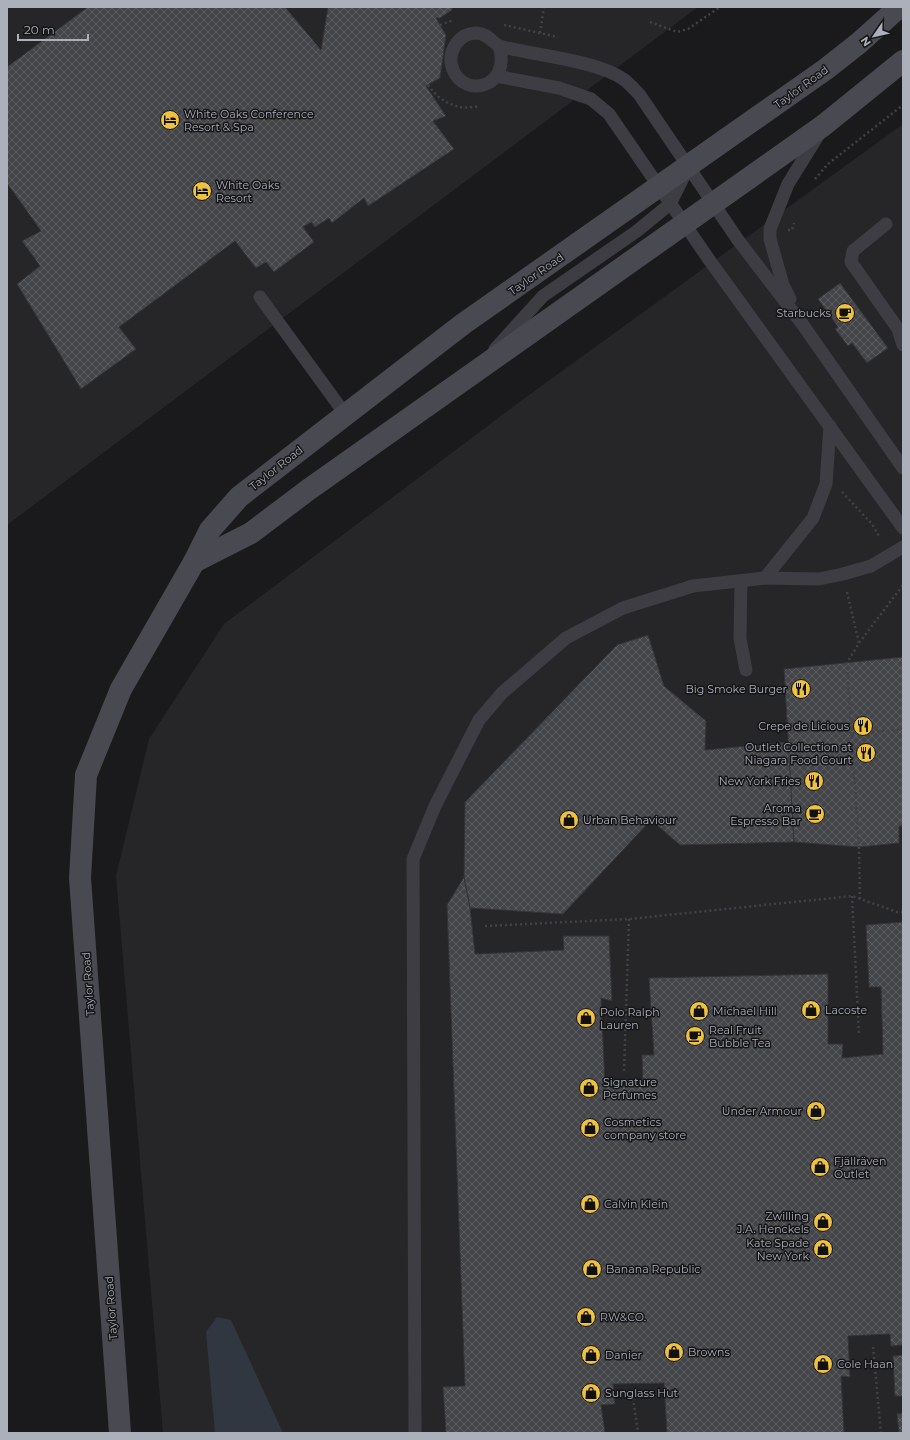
<svg xmlns="http://www.w3.org/2000/svg" width="910" height="1440" font-family="Montserrat,sans-serif">
	<style>
		.built { fill: #262629 }
		.water { fill: #303740 }
		.building { fill: url(#building-cross-hatch); stroke: #343438 }
		.lines { fill: none; stroke-linecap: round; stroke-linejoin: round }
		.path { stroke: #414248; stroke-width: 2.5; stroke-dasharray: 2 3; stroke-linecap: butt }
		.lane { stroke: #3d3d43; stroke-width: 13 }
		.secondary { stroke: #494a51; stroke-width: 22 }
		.labels { text-anchor: middle; stroke-width: 3; stroke-linejoin: round; paint-order: stroke }
		.street-label { font-size: 11px; fill: #acb0bb; stroke: #151517 }
		.poi-label { font-size: 11px; fill: #acb0bb; stroke: #151517; text-anchor: start }
	</style>
	<defs>
		<pattern id="building-cross-hatch" width="8" height="8" patternUnits="userSpaceOnUse"><rect width="8" height="8" fill="#444549"/><path d="M0 0l8 8M0 8l8-8" fill="none" stroke="#5c5d61"/></pattern>
	</defs>
	<rect width="100%" height="100%" fill="#1a1a1c"/>
	<g class="built">
		<polygon points="7,7 698,7 7,525"/>
		<polygon points="903,124 903,1433 163,1433 116,876 149,739 224,624 522,400"/>
	</g>
	<polygon class="water" points="217,1317 231,1320 283,1433 215,1433 206,1332"/>
	<g class="building">
		<polygon points="88,7 285,7 321,50 328,7 452,7 452,10 440,18 436,18 446,35 440,78 426,86 446,116 433,121 454,149 368,206 364,198 332,223 329,218 315,227 311,222 303,227 314,242 274,272 266,262 256,268 235,241 119,327 136,349 81,389 17,284 40,266 22,241 41,231 7,183 7,67"/>
		<polygon points="840,283 888,348 867,363 852,343 848,346 835,329 838,327 818,299"/>
		<polygon points="648,635 664,686 706,721 705,750 789,742 794,842 680,845 651,820 563,914 470,908 464,877 465,802 617,645"/>
		<polygon points="903,657 903,826 899,826 899,843 859,847 794,842 784,669"/>
		<polygon points="464,877 470,908 475,954 564,950 563,936 609,936 612,1001 601,998 605,1085 643,1085 642,1055 654,1055 649,978 828,974 828,1044 843,1044 842,1058 883,1054 881,987 869,987 866,925 903,922 903,1345 891,1346 890,1334 848,1336 850,1377 841,1376 844,1433 667,1433 664,1383 613,1384 615,1404 601,1405 605,1433 446,1433 443,1387 465,1386 447,905"/>
		<polygon points="903,1355 903,1396 895,1396 893,1356"/>
		<polygon points="903,1413 903,1433 899,1433 897,1414"/>
	</g>
	<g class="lines">
		<g class="path">
			<polyline points="650,22 677,32 688,29 720,7"/>
			<polyline points="440,25 454,20"/>
			<polyline points="504,25 558,37"/>
			<polyline points="540,33 544,7"/>
			<path d="M428 85C441 103 458 111 479 106"/>
			<polyline points="815,179 828,164 903,105"/>
			<polyline points="788,230 792,230 794,223"/>
			<polyline points="842,492 872,524 879,536"/>
			<polyline points="847,592 859,643"/>
			<polyline points="852,734 903,729"/>
			<polyline points="852,896 859,1034"/>
			<polyline points="860,899 859,847 847,663 859,643 903,585"/>
			<polyline points="485,926 629,919 852,896 897,912 903,912"/>
			<polyline points="624,1071 629,919"/>
			<polyline points="873,1347 881,1433"/>
			<polyline points="633,1398 638,1433"/>
		</g>
		<g class="lane">
			<path d="M499 46C512 87 465 99 453 70 446 53 458 33 477 33 489 34 492 43 500 46 508 49 518 50 527 52 553 57 602 64 623 79 629 83 634 89 639 94L738 240 803 325 903 468"/>
			<polyline points="496,76 559,88 591,99 609,114 710,261 903,528"/>
			<polyline points="886,224 853,251 851,262 898,329 903,345"/>
			<polyline points="260,297 345,414"/>
			<polyline points="790,299 783,285 770,239 770,229 788,184 819,134"/>
			<polyline points="495,349 543,296 637,231 670,204 687,170"/>
			<polyline points="765,578 813,518 826,484 830,426"/>
			<polyline points="741,581 740,638 746,670"/>
			<polyline points="415,1433 413,859 435,806 479,720 502,693 566,638 623,608 693,586 765,578 819,579 843,574 871,566 903,547"/>
		</g>
		<g class="secondary">
			<polyline points="194,562 251,533 308,490 824,125 903,61"/>
			<polyline points="120,1433 80,878 86,775 121,689 194,562 210,530 239,497 463,324 826,69 859,43 899,7"/>
		</g>
	</g>
	<defs>
		<g id="hotel-disc" transform="scale(1)"><circle r="9.5" fill="#eec13f" stroke="#151517"/><path d="M-6-4.5h1.5V1H6V5H4.5V3h-9V5H-6ZM-4 0a1.8 1.8 0 1 1 3.6 0ZM.5 0V-2.5h3Q6-2.5 6 0Z" fill="#111"/></g>
		<g id="cafe-disc" transform="scale(1)"><circle r="9.5" fill="#eec13f" stroke="#151517"/><path d="M-5.5-4.5H6V0H3Q3 3.5 0 3.5H-2.5Q-5.5 3.5-5.5 0ZM3-3.2v2h1.7v-2ZM-6 4.5H4V6H-6Z" fill="#111"/></g>
		<g id="restaurant-disc" transform="scale(1)"><circle r="9.5" fill="#eec13f" stroke="#151517"/><path d="M-5-6h1v4h1v-4h1v4h1v-4h1v5L-1.5 .5V6h-2V.5L-5-1ZM5-6V6H3V1.5H1.5Q1.5-4 5-6Z" fill="#111"/></g>
		<g id="shop-disc" transform="scale(1)"><circle r="9.5" fill="#eec13f" stroke="#151517"/><path d="M-5-2.5h2.3a2.7 3.5 0 0 1 5.4 0H5L5.5 6h-11ZM-1.5-2.5h3a1.5 2.3 0 0 0-3 0Z" fill="#111"/></g>
	</defs>
	<g fill-rule="evenodd">
		<use href="#hotel-disc" x="170" y="120"/>
		<use href="#hotel-disc" x="202" y="191"/>
		<use href="#cafe-disc" x="845" y="313"/>
		<use href="#restaurant-disc" x="801" y="689"/>
		<use href="#restaurant-disc" x="863" y="726"/>
		<use href="#restaurant-disc" x="866" y="753"/>
		<use href="#restaurant-disc" x="814" y="781"/>
		<use href="#cafe-disc" x="815" y="814"/>
		<use href="#shop-disc" x="569" y="820"/>
		<use href="#shop-disc" x="811" y="1010"/>
		<use href="#shop-disc" x="699" y="1011"/>
		<use href="#shop-disc" x="586" y="1018"/>
		<use href="#cafe-disc" x="695" y="1036"/>
		<use href="#shop-disc" x="589" y="1088"/>
		<use href="#shop-disc" x="816" y="1111"/>
		<use href="#shop-disc" x="590" y="1128"/>
		<use href="#shop-disc" x="820" y="1167"/>
		<use href="#shop-disc" x="590" y="1204"/>
		<use href="#shop-disc" x="823" y="1222"/>
		<use href="#shop-disc" x="823" y="1249"/>
		<use href="#shop-disc" x="592" y="1269"/>
		<use href="#shop-disc" x="586" y="1317"/>
		<use href="#shop-disc" x="674" y="1352"/>
		<use href="#shop-disc" x="591" y="1355"/>
		<use href="#shop-disc" x="823" y="1364"/>
		<use href="#shop-disc" x="591" y="1393"/>
	</g>
	<g class="labels">
		<g class="street-label">
			<text transform="translate(801 87) rotate(-36)" y="4">Taylor Road</text>
			<text transform="translate(536 274) rotate(-35)" y="4">Taylor Road</text>
			<text transform="translate(276 468) rotate(-38)" y="4">Taylor Road</text>
			<text transform="translate(88 984) rotate(-94)" y="4">Taylor Road</text>
			<text transform="translate(111 1308) rotate(-94)" y="4">Taylor Road</text>
		</g>
		<g class="poi-label">
			<text x="184" y="118">White Oaks Conference<tspan x="184" dy="13">Resort &amp; Spa</tspan></text>
			<text x="216" y="189">White Oaks<tspan x="216" dy="13">Resort</tspan></text>
			<text x="831" y="317" text-anchor="end">Starbucks</text>
			<text x="787" y="693" text-anchor="end">Big Smoke Burger</text>
			<text x="849" y="730" text-anchor="end">Crepe de Licious</text>
			<text x="852" y="751" text-anchor="end">Outlet Collection at<tspan x="852" dy="13">Niagara Food Court</tspan></text>
			<text x="800" y="785" text-anchor="end">New York Fries</text>
			<text x="801" y="812" text-anchor="end">Aroma<tspan x="801" dy="13">Espresso Bar</tspan></text>
			<text x="583" y="824">Urban Behaviour</text>
			<text x="825" y="1014">Lacoste</text>
			<text x="713" y="1015">Michael Hill</text>
			<text x="600" y="1016">Polo Ralph<tspan x="600" dy="13">Lauren</tspan></text>
			<text x="709" y="1034">Real Fruit<tspan x="709" dy="13">Bubble Tea</tspan></text>
			<text x="603" y="1086">Signature<tspan x="603" dy="13">Perfumes</tspan></text>
			<text x="802" y="1115" text-anchor="end">Under Armour</text>
			<text x="604" y="1126">Cosmetics<tspan x="604" dy="13">company store</tspan></text>
			<text x="834" y="1165">Fjällräven<tspan x="834" dy="13">Outlet</tspan></text>
			<text x="604" y="1208">Calvin Klein</text>
			<text x="809" y="1220" text-anchor="end">Zwilling<tspan x="809" dy="13">J.A. Henckels</tspan></text>
			<text x="809" y="1247" text-anchor="end">Kate Spade<tspan x="809" dy="13">New York</tspan></text>
			<text x="606" y="1273">Banana Republic</text>
			<text x="600" y="1321">RW&amp;CO.</text>
			<text x="688" y="1356">Browns</text>
			<text x="605" y="1359">Danier</text>
			<text x="837" y="1368">Cole Haan</text>
			<text x="605" y="1397">Sunglass Hut</text>
		</g>
	</g>
	<rect width="910" height="1440" fill="none" stroke="#acb0bb" stroke-width="16"/>
	<g transform="translate(874 36) rotate(236)" stroke="#151517" stroke-width="3" paint-order="stroke">
	<path d="M0-3L7 15L0 10L-7 15Z" fill="#acb0bb"/>
	<text y="-6" font-size="11" font-weight="bold" text-anchor="middle" fill="#acb0bb">N</text>
	</g>
	<path d="M18 34v6h70v-6" fill="none" stroke="#acb0bb" stroke-width="2"/>
	<text x="24" y="34" font-size="12" fill="#acb0bb" stroke="#151517" stroke-width="3" paint-order="stroke">20 m</text>
</svg>
